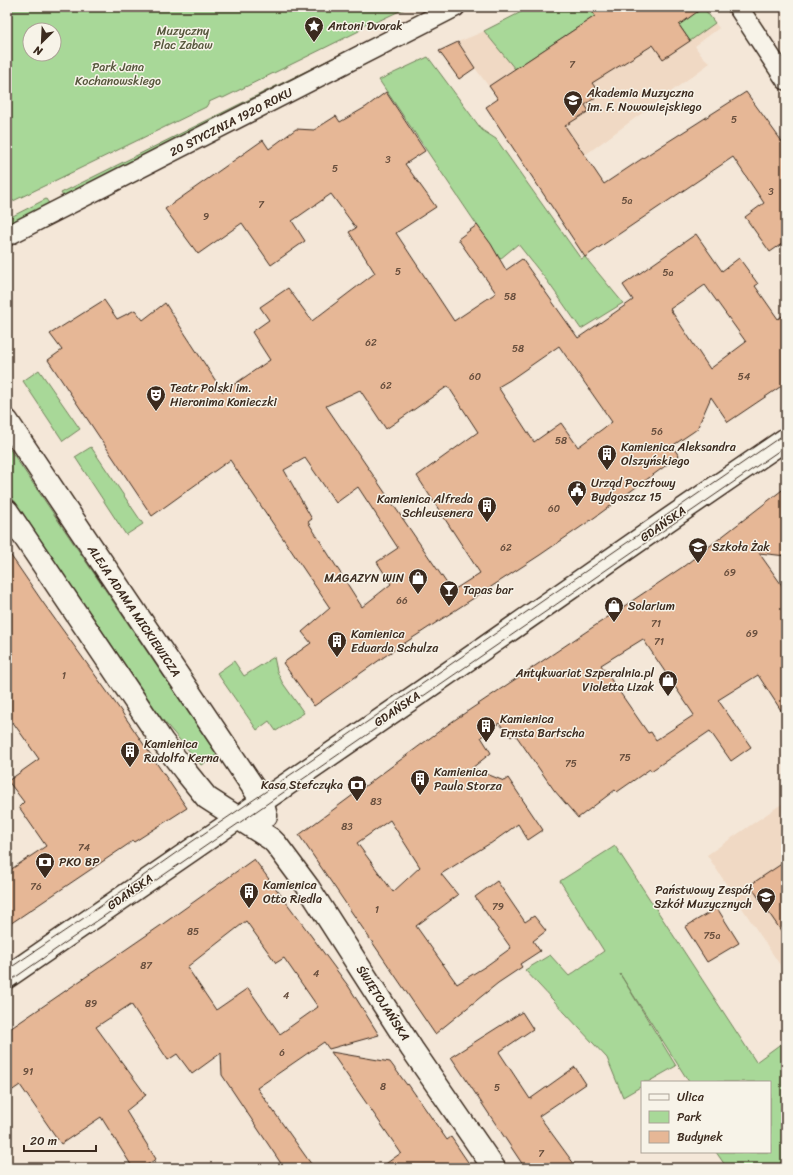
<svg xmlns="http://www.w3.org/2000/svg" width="793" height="1175" font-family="Sriracha,sans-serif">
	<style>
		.built { fill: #f0d9c4 }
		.green { fill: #a8d898; stroke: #72815b; fill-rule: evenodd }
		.building { fill: #e6b796; stroke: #3b2a1e; fill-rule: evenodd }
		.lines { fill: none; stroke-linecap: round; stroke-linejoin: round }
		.street-casing { stroke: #3b2a1e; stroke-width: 22 }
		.secondary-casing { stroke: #3b2a1e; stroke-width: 25 }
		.street { stroke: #f7f3e8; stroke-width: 19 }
		.secondary { stroke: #f7f3e8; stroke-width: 22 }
		.tram { stroke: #3b2a1e; stroke-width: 1 }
		.labels { text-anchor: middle; stroke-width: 3; stroke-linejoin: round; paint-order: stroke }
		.number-label { font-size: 10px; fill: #664d3c }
		.poi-label { font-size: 12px; fill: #3b2a1e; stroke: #f7f3e8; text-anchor: start }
		.park-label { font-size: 12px; fill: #56563c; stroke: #f7f3e8 }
		.street-label { font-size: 12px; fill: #3b2a1e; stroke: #f7f3e8 }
	</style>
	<rect width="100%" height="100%" fill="#f4e7d8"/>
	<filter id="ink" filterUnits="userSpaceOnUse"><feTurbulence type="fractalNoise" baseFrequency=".025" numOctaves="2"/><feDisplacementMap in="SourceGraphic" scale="8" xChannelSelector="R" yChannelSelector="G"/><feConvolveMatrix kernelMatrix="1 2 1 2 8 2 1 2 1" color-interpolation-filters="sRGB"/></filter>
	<g filter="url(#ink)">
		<g class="built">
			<polygon points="531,7 703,7 719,28 695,46 701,55 710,63 585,155 590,162 572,174 498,99 475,68 458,42 480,33"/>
			<polygon points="786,801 786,974 707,855"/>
		</g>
		<g class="green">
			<path d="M7 7H408L372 24 369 22 359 27V31L223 98 220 97 209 102 206 107 7 204ZM30 30H54V54H30Z"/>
			<polygon points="435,7 64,198 61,193"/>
			<polygon points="531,7 589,7 595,16 515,69 484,31"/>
			<polygon points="692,7 703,7 715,23 690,41 679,25"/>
			<polygon points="428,57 482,130 496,139 581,259 585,257 623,303 581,329 548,282 518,244 500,259 379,80"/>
			<polygon points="46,199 50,205 7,226 7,219"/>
			<polygon points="39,370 80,429 63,441 23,381"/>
			<polygon points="7,445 217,755 201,765 162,719 7,490"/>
			<polygon points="91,447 143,524 126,535 75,457"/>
			<polygon points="274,657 277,671 282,682 304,713 276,731 269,721 257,730 217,673 234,661 244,676"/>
			<polygon points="615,846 756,1062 786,1040 786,1168 727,1168 716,1152 770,1152 770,1082 689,1082 620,974 676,1066 648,1082 642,1082 642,1086 623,1097 607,1058 525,970 550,955 569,976 604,951 560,881"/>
		</g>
		<g class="building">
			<polygon points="589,7 704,7 679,25 690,41 663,59 653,45 592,83 600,94 585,105 589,111 565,126 604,184 655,150 746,92 786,147 786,241 770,252 745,217 764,203 733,157 585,257 486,107 498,99 489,86 595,16"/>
			<polygon points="458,42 475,68 459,79 439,51"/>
			<path d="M386 92 425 151 405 164 436 207 396 233 454 321 496 293 458 239 477 225 491 244 506 270 522 259 578 338 633 300 623 285 696 234 722 271 739 258 758 284 755 286 778 319 786 313V383L728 422 711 397 697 429 693 432 672 446 679 456 591 520 540 555 391 652 314 706 283 663 311 643 302 632 330 608 230 460 152 516 48 360 62 350 50 334 104 300 117 319 135 310 143 320 165 303 223 392 270 360 252 332 269 320 260 307 288 288 312 321 375 273 349 232 356 228 331 194 292 221 305 241 271 265 242 223 198 254 165 209 263 140 269 149 296 129 314 130 336 116 340 122 366 107ZM705 285 746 342 710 369 670 309ZM559 346 612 422 578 447 561 423 534 442 498 387 510 380ZM448 386 478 432 417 476 480 573 452 591 326 406 360 390 386 429ZM305 458 336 503 358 487 398 548 377 562 391 584 362 607 308 522 312 519 284 470Z"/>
			<path d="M786 487V556L759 553 786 591V718L758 675 718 700 751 747 731 761 710 731 651 771 650 769 617 792 615 790 578 818 554 790 515 734 511 737 499 723 481 737 491 753 472 768 504 781 508 778 543 830 528 840 518 824 490 844H489L441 874 458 895 416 926 457 984 486 966 511 948 475 897 497 881 525 922 534 916 546 931 533 941 540 951 520 964 522 967 498 983 435 1034 299 835 453 721 684 566ZM643 639 694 715 656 740 651 732 648 733 601 665ZM390 820 420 867 393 892 357 843Z"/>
			<polygon points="7,550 44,604 121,711 187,808 134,842 133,841 7,926 7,872 46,846 19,807 24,802 8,781 39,759 7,714"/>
			<path d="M254 859 312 937 349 987 379 1035 329 1049 324 1042 257 1088 314 1168H284L222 1075 221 1053 192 1074 177 1054 168 1060 131 1004 96 1027 146 1095 126 1111 156 1159 142 1168H133L101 1117 61 1144 20 1085 7 1094V1031L160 926ZM246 921 276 963 284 958 318 1007 280 1034 248 988 216 1010 187 967Z"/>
			<polygon points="786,861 786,938 750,885"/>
			<polygon points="717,908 739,943 707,962 685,927"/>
			<polygon points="522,1012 533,1029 499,1052 530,1099 575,1067 586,1084 539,1116 577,1168 525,1168 451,1057"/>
			<polygon points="331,1052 390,1062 407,1085 408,1084 447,1140 451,1137 472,1168 380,1168 401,1153"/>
		</g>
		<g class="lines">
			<g class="street-casing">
				<g id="street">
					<polyline points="738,7 786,80"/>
					<polyline points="7,236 455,7"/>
				</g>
			</g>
			<g class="secondary-casing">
				<g id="secondary">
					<polyline points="7,421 259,796 262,801 266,816"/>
					<polyline points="7,511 162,741 185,771 207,798 271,839 276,844 308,887 412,1049 494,1168"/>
					<polyline points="7,977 424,690 668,520 786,439"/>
				</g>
			</g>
			<use href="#street" class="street"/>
			<use href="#secondary" class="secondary"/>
			<g class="tram">
				<polyline points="7,970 81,920 187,845 296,771 786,433"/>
				<polyline points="7,983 786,446"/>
			</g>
		</g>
	</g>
	<defs>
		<g id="sight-pin" transform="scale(1)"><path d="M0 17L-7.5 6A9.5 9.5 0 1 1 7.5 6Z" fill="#3b2a1e" stroke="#f7f3e8"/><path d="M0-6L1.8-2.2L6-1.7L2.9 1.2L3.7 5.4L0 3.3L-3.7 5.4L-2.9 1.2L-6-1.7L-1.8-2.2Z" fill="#fff"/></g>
		<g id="university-pin" transform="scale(1)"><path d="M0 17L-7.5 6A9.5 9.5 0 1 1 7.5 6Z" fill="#3b2a1e" stroke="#f7f3e8"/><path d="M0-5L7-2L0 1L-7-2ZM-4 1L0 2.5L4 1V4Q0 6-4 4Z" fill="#fff"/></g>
		<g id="theatre-pin" transform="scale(1)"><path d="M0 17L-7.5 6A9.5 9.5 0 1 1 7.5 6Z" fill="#3b2a1e" stroke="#f7f3e8"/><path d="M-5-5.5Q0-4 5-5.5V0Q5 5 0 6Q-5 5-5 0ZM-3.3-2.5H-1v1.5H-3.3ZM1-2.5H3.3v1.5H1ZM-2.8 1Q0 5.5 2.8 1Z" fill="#fff"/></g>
		<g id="building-pin" transform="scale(1)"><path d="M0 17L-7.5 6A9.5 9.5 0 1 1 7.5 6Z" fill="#3b2a1e" stroke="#f7f3e8"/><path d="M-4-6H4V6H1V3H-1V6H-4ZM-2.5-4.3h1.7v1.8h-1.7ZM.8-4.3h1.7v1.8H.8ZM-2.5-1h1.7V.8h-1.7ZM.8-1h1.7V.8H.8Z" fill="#fff"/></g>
		<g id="civic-pin" transform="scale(1)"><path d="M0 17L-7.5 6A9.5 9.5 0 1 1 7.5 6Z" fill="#3b2a1e" stroke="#f7f3e8"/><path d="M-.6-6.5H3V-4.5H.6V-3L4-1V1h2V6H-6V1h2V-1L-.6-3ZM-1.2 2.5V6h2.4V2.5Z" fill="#fff"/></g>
		<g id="school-pin" transform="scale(1)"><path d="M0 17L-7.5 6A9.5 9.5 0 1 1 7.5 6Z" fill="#3b2a1e" stroke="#f7f3e8"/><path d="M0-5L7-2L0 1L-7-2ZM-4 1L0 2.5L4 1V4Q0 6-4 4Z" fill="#fff"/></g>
		<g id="shop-pin" transform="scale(1)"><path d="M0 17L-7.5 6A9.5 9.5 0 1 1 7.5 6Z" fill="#3b2a1e" stroke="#f7f3e8"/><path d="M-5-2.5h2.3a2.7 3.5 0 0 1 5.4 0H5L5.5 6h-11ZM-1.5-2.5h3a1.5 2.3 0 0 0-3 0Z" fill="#fff"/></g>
		<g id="bar-pin" transform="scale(1)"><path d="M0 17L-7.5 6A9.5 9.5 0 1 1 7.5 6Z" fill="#3b2a1e" stroke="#f7f3e8"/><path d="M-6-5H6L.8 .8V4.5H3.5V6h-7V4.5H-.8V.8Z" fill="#fff"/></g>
		<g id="bank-pin" transform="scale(1)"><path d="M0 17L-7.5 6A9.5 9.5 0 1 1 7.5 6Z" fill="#3b2a1e" stroke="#f7f3e8"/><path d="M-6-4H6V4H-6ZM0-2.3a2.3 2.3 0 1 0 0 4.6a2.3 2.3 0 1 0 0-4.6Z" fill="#fff"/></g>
	</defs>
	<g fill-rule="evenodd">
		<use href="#sight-pin" x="314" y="26"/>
		<use href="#university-pin" x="573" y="100"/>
		<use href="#theatre-pin" x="156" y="395"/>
		<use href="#building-pin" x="607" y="454"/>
		<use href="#civic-pin" x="577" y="490"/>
		<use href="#building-pin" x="487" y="506"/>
		<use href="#school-pin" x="698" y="547"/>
		<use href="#shop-pin" x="418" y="578"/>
		<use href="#bar-pin" x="449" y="590"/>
		<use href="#shop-pin" x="614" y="606"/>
		<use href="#building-pin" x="337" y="641"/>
		<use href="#shop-pin" x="668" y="680"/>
		<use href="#building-pin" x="486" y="726"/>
		<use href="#building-pin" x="130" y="751"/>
		<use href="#building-pin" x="420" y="779"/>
		<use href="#bank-pin" x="357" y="785"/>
		<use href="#bank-pin" x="45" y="862"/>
		<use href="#building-pin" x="249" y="892"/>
		<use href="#university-pin" x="766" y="897"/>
	</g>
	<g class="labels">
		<g class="number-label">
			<text x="572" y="68">7</text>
			<text x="734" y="123">5</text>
			<text x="388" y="163">3</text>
			<text x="335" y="172">5</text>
			<text x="771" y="195">3</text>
			<text x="627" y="204">5a</text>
			<text x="261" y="208">7</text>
			<text x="206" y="220">9</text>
			<text x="398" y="275">5</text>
			<text x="668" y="276">5a</text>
			<text x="510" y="300">58</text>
			<text x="371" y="346">62</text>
			<text x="518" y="352">58</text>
			<text x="475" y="380">60</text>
			<text x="744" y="380">54</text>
			<text x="386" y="389">62</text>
			<text x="657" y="435">56</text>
			<text x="561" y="444">58</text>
			<text x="554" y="512">60</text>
			<text x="506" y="551">62</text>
			<text x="730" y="576">69</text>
			<text x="402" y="604">66</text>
			<text x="656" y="627">71</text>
			<text x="752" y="637">69</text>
			<text x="659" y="645">71</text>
			<text x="64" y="679">1</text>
			<text x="625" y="761">75</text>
			<text x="571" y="767">75</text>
			<text x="376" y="805">83</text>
			<text x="347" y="830">83</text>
			<text x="84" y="851">74</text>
			<text x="36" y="890">76</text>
			<text x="498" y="910">79</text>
			<text x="377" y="913">1</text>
			<text x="193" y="935">85</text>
			<text x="712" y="939">75a</text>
			<text x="146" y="969">87</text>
			<text x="316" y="977">4</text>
			<text x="286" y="999">4</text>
			<text x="91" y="1007">89</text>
			<text x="282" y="1056">6</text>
			<text x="28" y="1075">91</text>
			<text x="383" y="1090">8</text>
			<text x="497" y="1091">5</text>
			<text x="541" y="1157">7</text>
		</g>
		<g class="poi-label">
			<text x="328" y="30">Antoni Dvorak</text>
			<text x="587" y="97">Akademia Muzyczna<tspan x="587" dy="14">im. F. Nowowiejskiego</tspan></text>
			<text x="170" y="392">Teatr Polski im.<tspan x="170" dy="14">Hieronima Konieczki</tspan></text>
			<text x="621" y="451">Kamienica Aleksandra<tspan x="621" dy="14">Olszyńskiego</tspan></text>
			<text x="591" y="487">Urząd Pocztowy<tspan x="591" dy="14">Bydgoszcz 15</tspan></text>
			<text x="473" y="503" text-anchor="end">Kamienica Alfreda<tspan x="473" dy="14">Schleusenera</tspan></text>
			<text x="712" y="551">Szkoła Żak</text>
			<text x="404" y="582" text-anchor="end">MAGAZYN WIN</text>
			<text x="463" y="594">Tapas bar</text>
			<text x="628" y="610">Solarium</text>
			<text x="351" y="638">Kamienica<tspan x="351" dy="14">Eduarda Schulza</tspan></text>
			<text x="654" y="677" text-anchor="end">Antykwariat Szperalnia.pl<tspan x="654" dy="14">Violetta Lizak</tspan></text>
			<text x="500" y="723">Kamienica<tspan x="500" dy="14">Ernsta Bartscha</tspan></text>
			<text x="144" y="748">Kamienica<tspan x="144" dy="14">Rudolfa Kerna</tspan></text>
			<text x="434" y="776">Kamienica<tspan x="434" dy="14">Paula Storza</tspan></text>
			<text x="343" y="789" text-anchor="end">Kasa Stefczyka</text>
			<text x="59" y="866">PKO BP</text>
			<text x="263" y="889">Kamienica<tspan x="263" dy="14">Otto Riedla</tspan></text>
			<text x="752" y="894" text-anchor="end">Państwowy Zespół<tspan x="752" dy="14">Szkół Muzycznych</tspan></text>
		</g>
		<g class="park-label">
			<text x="183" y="35">Muzyczny<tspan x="183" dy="14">Plac Zabaw</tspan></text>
			<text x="118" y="71">Park Jana<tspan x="118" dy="14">Kochanowskiego</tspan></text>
		</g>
		<g class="street-label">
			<text transform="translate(231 122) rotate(-27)" y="4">20 STYCZNIA 1920 ROKU</text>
			<text transform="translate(663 524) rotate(-35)" y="4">GDAŃSKA</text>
			<text transform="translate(134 611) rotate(56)" y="4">ALEJA ADAMA MICKIEWICZA</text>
			<text transform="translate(397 709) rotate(-34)" y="4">GDAŃSKA</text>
			<text transform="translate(130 892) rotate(-35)" y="4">GDAŃSKA</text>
			<text transform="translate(383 1003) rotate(57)" y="4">ŚWIĘTOJAŃSKA</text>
		</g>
	</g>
	<rect width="793" height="1175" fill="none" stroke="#f7f3e8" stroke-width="24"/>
	<rect x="12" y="12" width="769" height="1151" fill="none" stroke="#3b2a1e" stroke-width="1.5" filter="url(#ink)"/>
	<rect x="641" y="1081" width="130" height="72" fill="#f7f3e8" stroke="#aca397"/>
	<rect x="649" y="1094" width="20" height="6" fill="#f7f3e8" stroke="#aca397"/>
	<text x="677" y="1101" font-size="12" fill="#3b2a1e">Ulica</text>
	<rect x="649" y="1111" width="20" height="12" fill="#a8d898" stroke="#aca397"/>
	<text x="677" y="1121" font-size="12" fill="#3b2a1e">Park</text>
	<rect x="649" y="1131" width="20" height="12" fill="#e6b796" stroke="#aca397"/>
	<text x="677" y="1141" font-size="12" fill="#3b2a1e">Budynek</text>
	<g transform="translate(42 42) rotate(204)"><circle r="19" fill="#f7f3e8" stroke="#aca397"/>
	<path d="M0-3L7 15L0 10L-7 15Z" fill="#3b2a1e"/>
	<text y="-6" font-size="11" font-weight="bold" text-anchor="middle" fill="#3b2a1e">N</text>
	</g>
	<path d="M24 1145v6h72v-6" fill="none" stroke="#3b2a1e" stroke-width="2"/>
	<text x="30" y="1145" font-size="12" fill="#3b2a1e" stroke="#f7f3e8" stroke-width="3" paint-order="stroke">20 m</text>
</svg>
